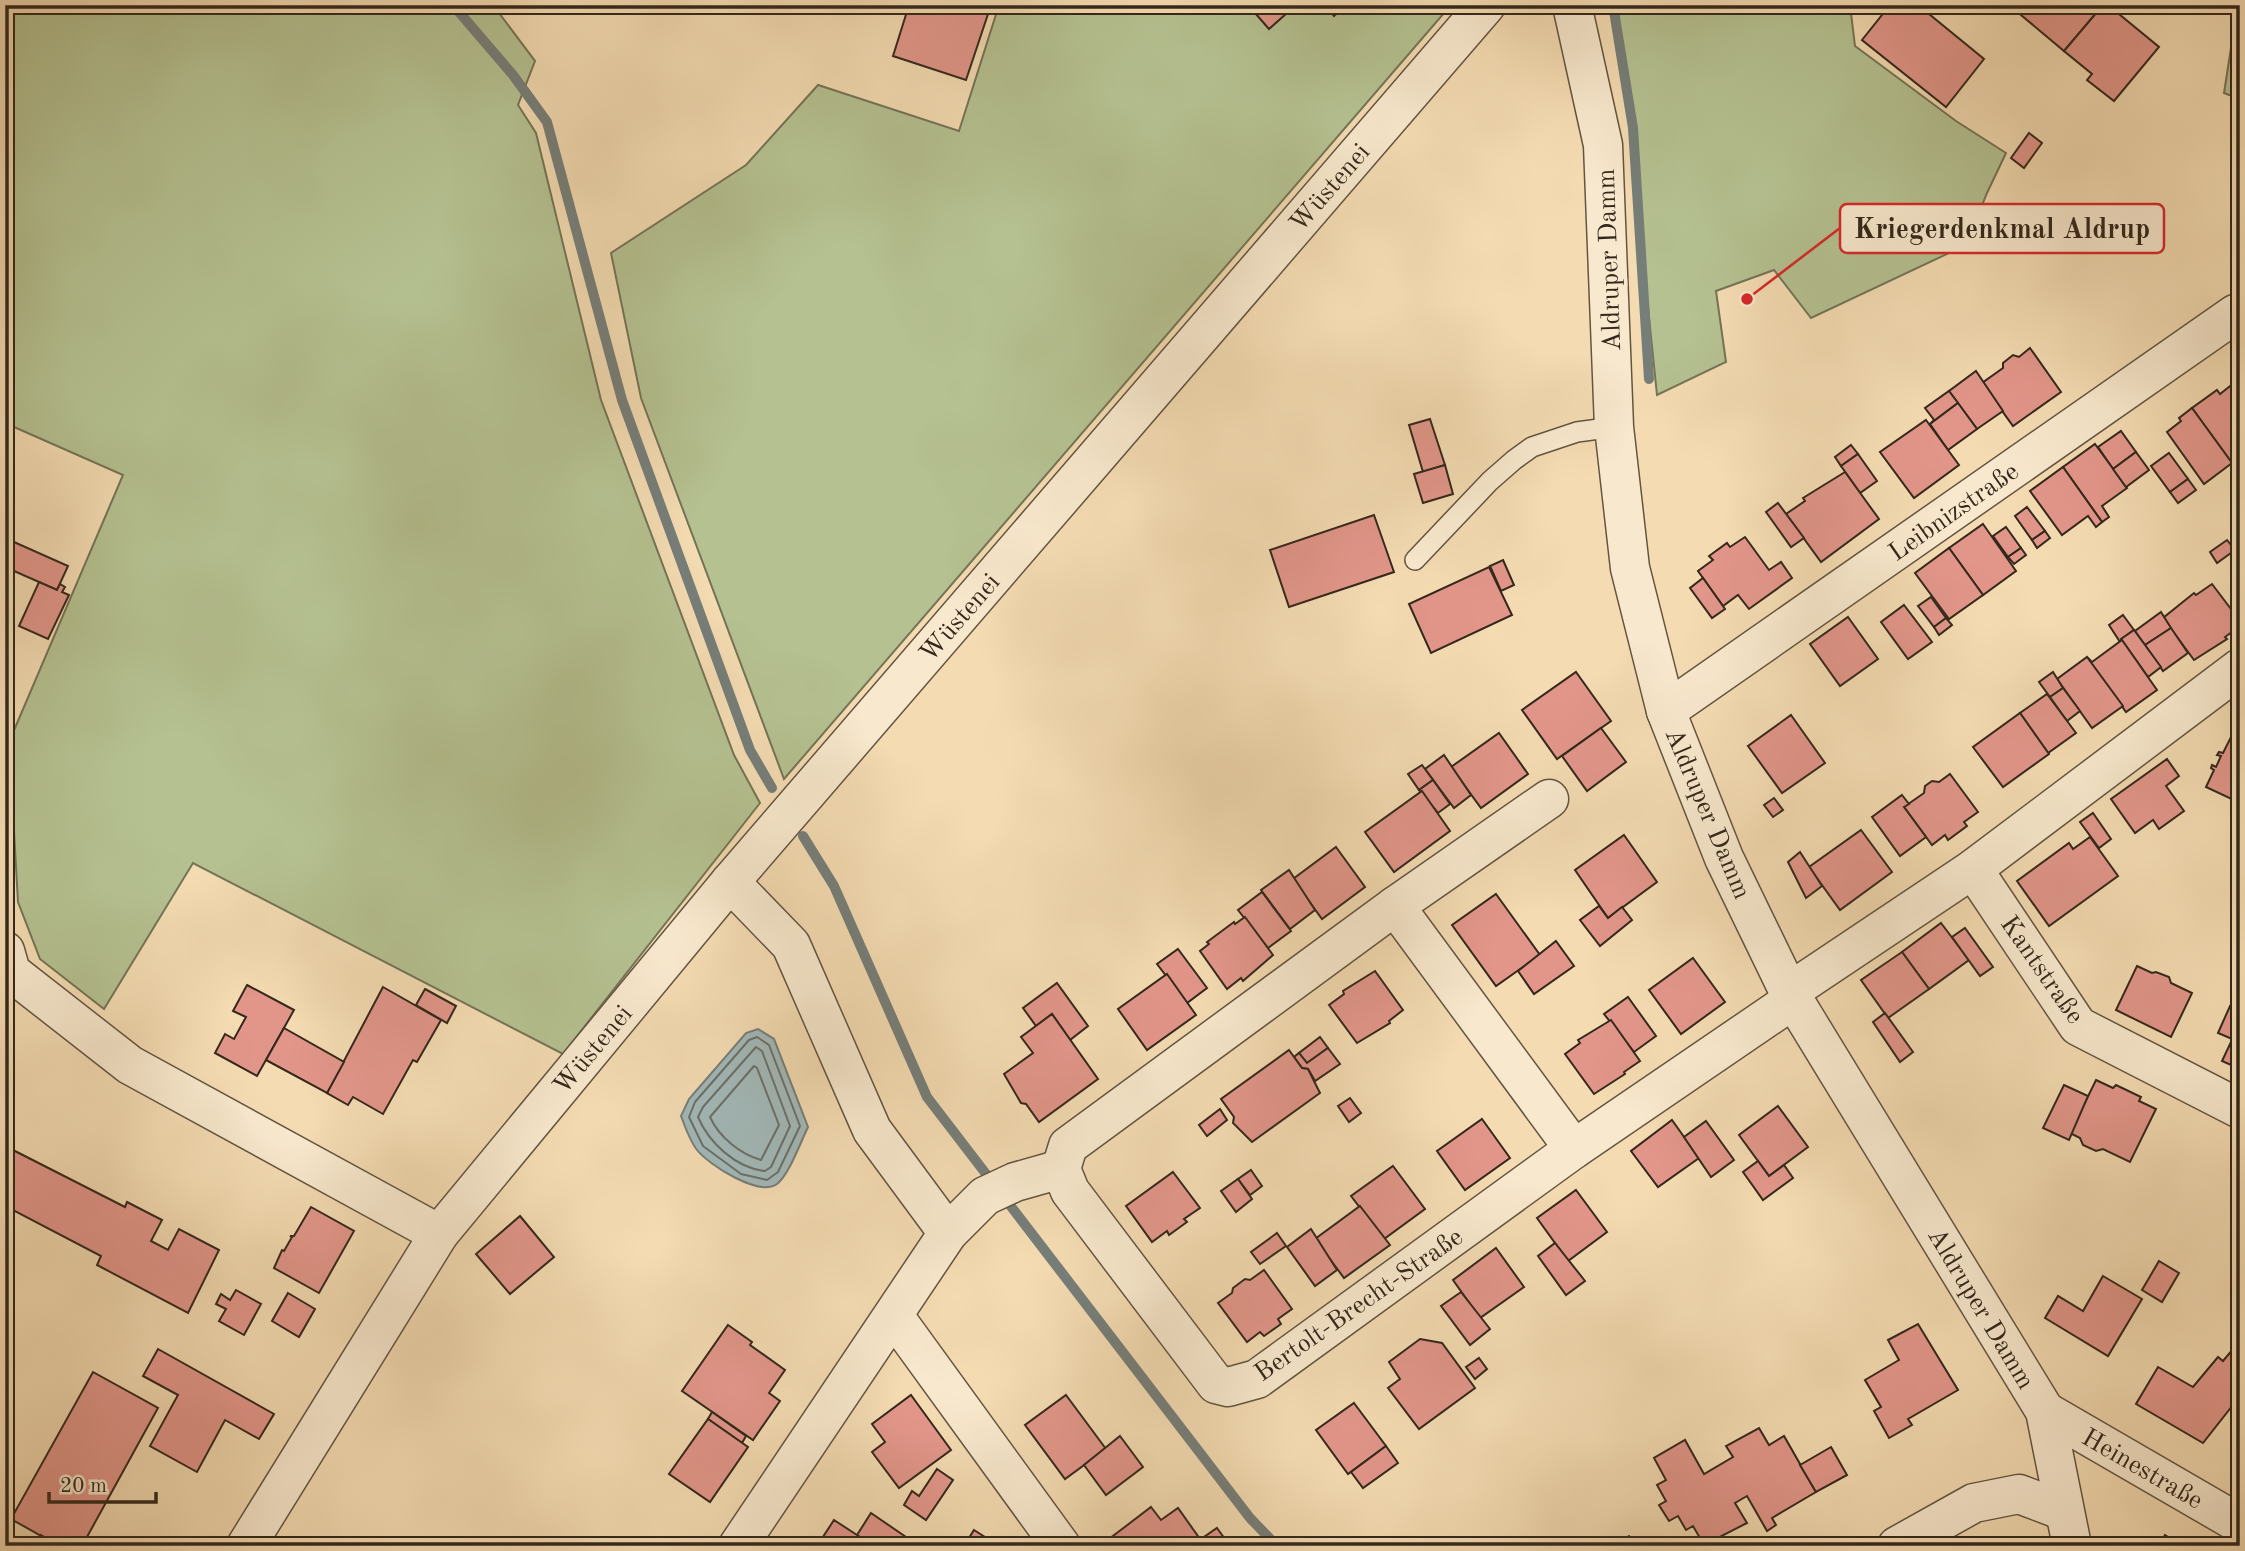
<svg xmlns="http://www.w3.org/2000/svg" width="2245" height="1551" font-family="'Old Standard TT',serif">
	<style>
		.green { fill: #b5c191; stroke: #747456; stroke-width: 2 }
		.water { fill: #a2b8b8; stroke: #767e79; stroke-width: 2 }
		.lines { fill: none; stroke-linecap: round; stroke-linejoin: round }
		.shore { stroke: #6a706a; stroke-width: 2 }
		.stream { stroke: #767e79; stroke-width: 10 }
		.building { fill: #e2968a; stroke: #33281b; stroke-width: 2 }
		.lane-casing { stroke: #635541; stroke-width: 22 }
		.street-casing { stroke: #635541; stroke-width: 41 }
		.lane { stroke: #f8e8cd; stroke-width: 19 }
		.street { stroke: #f8e8cd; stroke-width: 38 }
		.labels { text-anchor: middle; stroke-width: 7; stroke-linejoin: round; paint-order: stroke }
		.street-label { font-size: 26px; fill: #33281b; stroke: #f8e8cd }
		.leader { fill: none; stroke: #d62828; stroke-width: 2.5 }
		.callout-dot { fill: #d62828; stroke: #f8e8cd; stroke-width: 2.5 }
		.callout { fill: #f8e8cd; stroke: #d62828; stroke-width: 2.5 }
		.callout-label { font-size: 28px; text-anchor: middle; font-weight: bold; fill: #33281b }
	</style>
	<rect width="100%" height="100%" fill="#f4dbb2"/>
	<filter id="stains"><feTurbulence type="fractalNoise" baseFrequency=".00286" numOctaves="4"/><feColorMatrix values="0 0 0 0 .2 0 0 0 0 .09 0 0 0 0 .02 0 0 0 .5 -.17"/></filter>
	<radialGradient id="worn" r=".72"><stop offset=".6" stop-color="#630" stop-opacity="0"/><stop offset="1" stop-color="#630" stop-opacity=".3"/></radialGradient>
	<g class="green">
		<polygon points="5,5 493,5 535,61 518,105 536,133 601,400 734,755 760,803 563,1054 193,863 104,1009 40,959 18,902 9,742 123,475 5,423"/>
		<polygon points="999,5 1451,5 784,779 641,398 611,253 746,165 818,85 959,131"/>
		<polygon points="1617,5 1850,5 1855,46 1956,121 2006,153 1987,193 1966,245 1811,318 1774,270 1716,291 1726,362 1657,395"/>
		<polygon points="2233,5 2240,5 2240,99 2224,93 2237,9"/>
	</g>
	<path class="water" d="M758 1029 774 1039 808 1127C801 1141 789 1175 777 1184 759 1197 709 1165 697 1150 690 1141 685 1127 681 1116L689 1099 746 1033Z"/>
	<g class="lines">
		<g class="shore">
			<polygon points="757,1037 769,1045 800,1126 778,1172 767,1180 741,1174 703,1146 689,1117 695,1102 749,1040"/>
			<path d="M756 1047 762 1051 790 1126 771 1167 765 1171C736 1168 709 1143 698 1117L703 1107Z"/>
			<path d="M754 1066 757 1068 779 1125 761 1160C740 1154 719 1137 710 1117Z"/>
		</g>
		<g class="stream">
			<polyline points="453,5 513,75 547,122 622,400 750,750 772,788"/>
			<polyline points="1613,5 1633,128 1649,379"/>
			<polyline points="803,836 834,886 927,1097 1250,1518 1277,1546"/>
		</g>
	</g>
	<g class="building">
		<polygon points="909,5 991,5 966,80 893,56"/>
		<polygon points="1248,5 1296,5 1269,29"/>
		<polygon points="1325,5 1346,5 1334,16"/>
		<polygon points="1890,5 1918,5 1984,59 1946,107 1862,40"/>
		<polygon points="2009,5 2103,5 2064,51"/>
		<polygon points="2103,5 2108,5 2159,47 2114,101 2087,80 2092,74 2064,51"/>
		<polygon points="2029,133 2042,143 2024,168 2011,158"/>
		<polygon points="2030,348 2061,392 2013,426 1982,383 2003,368 2003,363 2013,355 2019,357"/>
		<polygon points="1976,371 2003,411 1977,429 1949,391"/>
		<polygon points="2234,383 2240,391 2240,458 2232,463 2192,408 2217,390 2220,394"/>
		<polygon points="1949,391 1958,403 1930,424 1934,420 1925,408"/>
		<polygon points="1958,403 1977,429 1948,450 1930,424"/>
		<polygon points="2192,408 2232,463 2204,484 2167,432 2181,421 2179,418"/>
		<polygon points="1430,419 1445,465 1423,472 1409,425"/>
		<polygon points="1926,420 1959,465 1914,498 1880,452"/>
		<polygon points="2121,431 2136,452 2113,469 2098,447"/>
		<polygon points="2095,444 2127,488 2102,506 2109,517 2102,522 2063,467"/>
		<polygon points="1851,445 1858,454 1841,466 1835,457"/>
		<polygon points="2136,452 2149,470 2126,487 2113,469"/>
		<polygon points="2169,453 2188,479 2170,492 2151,466"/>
		<polygon points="1858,454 1877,481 1860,493 1841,466"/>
		<polygon points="1445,465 1453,494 1423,503 1414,474"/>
		<polygon points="2063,467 2102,522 2096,527 2088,516 2062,535 2030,491"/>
		<polygon points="1845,472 1879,519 1821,562 1786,514 1805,501 1803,498"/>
		<polygon points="2188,479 2196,490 2178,503 2170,492"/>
		<polygon points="1778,503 1804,538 1791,547 1766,512"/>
		<polygon points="2027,507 2045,531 2032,540 2015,516"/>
		<polygon points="1374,515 1394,572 1289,607 1270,550"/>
		<polygon points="1983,524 2016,571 1983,595 1949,548"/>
		<polygon points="2006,527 2021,548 2008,557 1993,536"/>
		<polygon points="2045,531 2050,538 2037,548 2032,540"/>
		<polygon points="1745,537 1769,570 1781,562 1792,578 1749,609 1738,595 1723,606 1698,571 1713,560 1709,556 1727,543 1730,547"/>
		<polygon points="5,538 68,566 57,590 5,567"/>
		<polygon points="2227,540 2235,550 2217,563 2210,552"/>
		<polygon points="1949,548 1983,595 1949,619 1915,573"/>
		<polygon points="2021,548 2026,555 2014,564 2008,557"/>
		<polygon points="1503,560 1514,585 1501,591 1490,566"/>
		<polygon points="1489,567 1512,615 1431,653 1409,604"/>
		<polygon points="1703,578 1725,609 1712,618 1690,588"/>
		<polygon points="39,582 57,590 60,584 65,587 62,592 69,595 48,639 19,626"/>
		<polygon points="2212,584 2240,621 2240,626 2225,637 2227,639 2194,660 2163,618 2194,593 2196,595"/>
		<polygon points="1931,597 1946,618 1934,627 1918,606"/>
		<polygon points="1904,605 1932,642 1908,659 1881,622"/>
		<polygon points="2161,612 2171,628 2145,645 2135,631"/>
		<polygon points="2123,615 2134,630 2120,642 2109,625"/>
		<polygon points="1848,617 1878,659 1840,686 1810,644"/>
		<polygon points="1946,618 1952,625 1939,635 1934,627"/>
		<polygon points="2171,628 2188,653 2163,671 2145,645"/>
		<polygon points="2134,630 2161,667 2148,677 2121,639"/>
		<polygon points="2122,640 2157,690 2126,712 2087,657 2092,662"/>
		<polygon points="2087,657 2123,706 2092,728 2057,679"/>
		<polygon points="1576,672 1611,721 1557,759 1522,710"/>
		<polygon points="2053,672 2063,688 2050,697 2039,682"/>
		<polygon points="2063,688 2080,711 2067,721 2050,697"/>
		<polygon points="2047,694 2076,733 2048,753 2020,713"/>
		<polygon points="2020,713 2049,754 2003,787 1973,747"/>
		<polygon points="1791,715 1825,763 1782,793 1748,746"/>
		<polygon points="1601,728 1626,762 1587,791 1562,756"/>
		<polygon points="1499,733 1528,774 1481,808 1451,767"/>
		<polygon points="2231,737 2240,741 2240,803 2206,787 2214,770 2211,768 2212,765 2216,767 2221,756 2217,755 2219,752 2223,753"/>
		<polygon points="1444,755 1471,795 1454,808 1425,769"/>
		<polygon points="2167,759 2179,776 2166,786 2184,811 2159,829 2153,820 2135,833 2111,799"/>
		<polygon points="1422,765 1433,780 1419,790 1408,774"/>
		<polygon points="1950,774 1978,812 1964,822 1967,826 1948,840 1945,835 1932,845 1904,807 1924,793 1925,786 1932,781 1939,782"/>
		<polygon points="1433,780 1450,804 1438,813 1419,790"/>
		<polygon points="1422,791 1450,831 1394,872 1365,832"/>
		<polygon points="1902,795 1909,804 1904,807 1926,837 1900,856 1872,817"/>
		<polygon points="1774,798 1783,810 1773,817 1764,805"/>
		<polygon points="2093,813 2111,839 2099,848 2080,822"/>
		<polygon points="1861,830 1892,872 1840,910 1809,867"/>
		<polygon points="1624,835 1657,882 1608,918 1575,870"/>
		<polygon points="2090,837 2118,876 2049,926 2017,881 2069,843 2073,849"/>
		<polygon points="1336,847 1365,887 1322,919 1293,879"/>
		<polygon points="1800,852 1822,886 1806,898 1788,862"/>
		<polygon points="1289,870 1315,910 1290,929 1261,890"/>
		<polygon points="1262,892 1291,931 1268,948 1238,910"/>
		<polygon points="1496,894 1540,955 1496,986 1452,925"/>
		<polygon points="1599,906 1608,918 1622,907 1632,920 1600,946 1580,920"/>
		<polygon points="1245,917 1273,955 1243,981 1241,978 1227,989 1200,951 1209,944 1207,942 1234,922 1235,924"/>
		<polygon points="1941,923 1969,960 1929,989 1902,952"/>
		<polygon points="1965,928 1993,967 1980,976 1952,937"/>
		<polygon points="1556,941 1574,966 1534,994 1518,971"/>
		<polygon points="1178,949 1207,988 1187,1003 1157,964"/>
		<polygon points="1902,952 1929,989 1888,1018 1861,980"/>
		<polygon points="1693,958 1725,1002 1681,1034 1649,990"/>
		<polygon points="2137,966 2152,973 2156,972 2169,977 2171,983 2192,993 2171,1037 2116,1010"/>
		<polygon points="1375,971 1403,1010 1389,1021 1390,1023 1357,1043 1329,1005 1344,994 1343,991"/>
		<polygon points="1167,974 1196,1015 1147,1050 1118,1009"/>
		<polygon points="1057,983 1088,1026 1070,1040 1052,1014 1036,1026 1023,1008"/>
		<polygon points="247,985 294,1010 257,1076 215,1053 225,1034 234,1039 246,1017 233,1011"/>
		<polygon points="383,987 441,1020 417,1062 413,1060 383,1114 353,1097 348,1105 327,1093"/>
		<polygon points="425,989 456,1006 447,1023 416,1005"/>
		<polygon points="1628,997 1656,1036 1634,1052 1604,1014"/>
		<polygon points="2230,1006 2240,1011 2240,1023 2232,1039 2218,1033"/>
		<polygon points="1885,1013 1913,1052 1900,1062 1873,1022"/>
		<polygon points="1052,1014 1098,1079 1039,1122 1026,1104 1021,1103 1004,1074 1033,1053 1021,1037"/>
		<polygon points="1611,1020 1640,1061 1624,1072 1625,1074 1594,1094 1565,1054 1580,1043 1578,1040"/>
		<polygon points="2240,1023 2240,1069 2222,1061"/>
		<polygon points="284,1028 344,1062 327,1093 266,1060"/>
		<polygon points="1320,1037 1328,1048 1307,1063 1299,1053"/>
		<polygon points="1328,1048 1340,1064 1315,1081 1308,1069 1302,1068 1294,1057 1299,1053 1307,1063"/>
		<polygon points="1289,1050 1302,1068 1308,1069 1320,1093 1252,1142 1233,1123 1234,1117 1221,1099"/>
		<polygon points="2096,1080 2113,1088 2116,1085 2141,1097 2139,1101 2156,1109 2130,1162 2103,1149 2096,1151 2083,1145 2080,1138 2070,1133"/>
		<polygon points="2064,1085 2088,1096 2069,1140 2043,1128"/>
		<polygon points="1350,1098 1361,1113 1349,1122 1338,1106"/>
		<polygon points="1778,1106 1808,1147 1769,1176 1739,1135"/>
		<polygon points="1220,1109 1227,1120 1207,1136 1199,1125"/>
		<polygon points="1482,1119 1510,1158 1465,1190 1437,1151"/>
		<polygon points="1672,1120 1699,1158 1658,1187 1631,1151"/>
		<polygon points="1706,1121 1734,1160 1711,1177 1684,1137"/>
		<polygon points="11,1149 125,1207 127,1202 162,1220 151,1241 168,1250 179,1229 219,1250 188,1313 97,1265 101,1256 5,1206 5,1160"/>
		<polygon points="1758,1161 1769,1176 1784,1165 1793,1178 1763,1200 1743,1172"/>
		<polygon points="1393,1166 1425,1209 1384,1239 1351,1196"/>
		<polygon points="1251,1170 1262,1186 1250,1195 1238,1179"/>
		<polygon points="1173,1172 1200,1208 1184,1219 1187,1222 1169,1235 1167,1231 1152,1242 1126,1206"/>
		<polygon points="1238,1179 1252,1199 1236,1212 1221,1191"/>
		<polygon points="1576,1190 1607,1232 1568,1261 1537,1218"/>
		<polygon points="1360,1206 1390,1245 1344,1278 1315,1239"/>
		<polygon points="311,1207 354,1231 319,1293 274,1268 282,1250 284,1251 292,1237 290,1236 294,1236"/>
		<polygon points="520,1216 554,1257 510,1294 476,1254"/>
		<polygon points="1311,1229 1337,1270 1315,1286 1287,1247"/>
		<polygon points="1277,1233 1286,1246 1260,1264 1251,1252"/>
		<polygon points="1555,1243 1585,1281 1566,1295 1538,1256"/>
		<polygon points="1496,1248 1524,1287 1480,1318 1453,1280"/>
		<polygon points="2159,1261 2179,1273 2162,1302 2142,1290"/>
		<polygon points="1264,1270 1292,1309 1278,1319 1281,1324 1264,1336 1260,1332 1247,1342 1218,1303 1232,1293 1233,1288 1245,1279 1250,1280"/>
		<polygon points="2103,1276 2142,1299 2108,1356 2045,1318 2058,1296 2083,1311"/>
		<polygon points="236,1290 261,1304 244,1335 219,1321 226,1309 216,1304 221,1294 230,1300"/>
		<polygon points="1461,1292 1490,1329 1470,1345 1441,1306"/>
		<polygon points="288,1293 315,1309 299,1337 272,1321"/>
		<polygon points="1918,1324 1958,1390 1908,1419 1912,1425 1889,1438 1874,1411 1881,1407 1865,1380 1899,1360 1888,1340"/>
		<polygon points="728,1325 752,1342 750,1345 785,1370 769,1393 780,1401 753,1440 682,1391"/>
		<polygon points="2234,1334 2240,1338 2240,1396 2203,1443 2136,1404 2158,1367 2193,1387 2218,1357 2223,1361 2239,1342 2232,1337"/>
		<polygon points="1420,1339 1442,1343 1475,1388 1419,1429 1388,1388 1400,1379 1389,1362"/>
		<polygon points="158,1349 274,1414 259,1439 225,1420 197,1472 150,1446 178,1395 143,1376"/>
		<polygon points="1479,1358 1487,1369 1475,1379 1466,1367"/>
		<polygon points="93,1372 158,1408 82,1546 59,1546 11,1519"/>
		<polygon points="911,1395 951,1450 899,1488 872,1452 885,1442 872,1424"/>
		<polygon points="1066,1395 1106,1449 1065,1479 1025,1425"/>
		<polygon points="1354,1403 1386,1446 1348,1474 1316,1430"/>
		<polygon points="712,1412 746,1436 742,1443 708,1419"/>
		<polygon points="708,1419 748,1447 710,1502 669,1474"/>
		<polygon points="1759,1428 1769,1445 1784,1436 1816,1492 1772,1518 1776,1525 1767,1531 1747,1496 1735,1503 1747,1523 1704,1545 1693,1526 1686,1530 1678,1516 1669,1521 1659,1505 1666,1501 1657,1485 1666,1480 1654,1458 1685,1440 1704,1474 1733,1457 1726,1446"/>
		<polygon points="1120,1436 1143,1467 1106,1495 1084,1465"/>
		<polygon points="1386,1446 1398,1463 1363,1488 1351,1472"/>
		<polygon points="1831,1447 1847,1475 1816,1492 1800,1465"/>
		<polygon points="937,1469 953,1480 926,1520 904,1505 912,1491 919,1496"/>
		<polygon points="1151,1507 1161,1520 1178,1508 1205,1546 1114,1546 1109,1539"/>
		<polygon points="871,1513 906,1537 900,1546 873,1546 857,1535"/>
		<polygon points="834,1520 857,1535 873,1546 817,1546"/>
		<polygon points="1217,1528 1230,1546 1205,1546 1201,1539"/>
		<polygon points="974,1530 999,1546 964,1546"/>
		<polygon points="41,1535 59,1546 36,1546"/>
		<polygon points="2165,1535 2183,1546 2159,1546"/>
		<polygon points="1629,1536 1635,1546 1612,1546"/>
	</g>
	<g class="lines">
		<g class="lane-casing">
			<polyline id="lane" points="1415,560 1490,481 1514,460 1532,447 1577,432 1614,427"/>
		</g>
		<g class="street-casing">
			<g id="street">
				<polyline points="1572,5 1603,145 1614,427 1630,568 1666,711 1724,858 1789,992 2045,1411 2072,1546"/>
				<polyline points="1666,711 2235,314 2240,317"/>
				<polyline points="1549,799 1395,906 1068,1146 1061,1169 1070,1191 1216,1384 1228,1387 1257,1379 1574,1149 1794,999"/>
				<polyline points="1973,869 2078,1026 2240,1109"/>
				<polyline points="730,882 791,945 872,1130 948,1233"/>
				<polyline points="1395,906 1574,1149"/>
				<polyline points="5,951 11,972 130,1065 439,1234"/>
				<polyline points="1789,992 1973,869 2240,668"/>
				<polyline points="894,1316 1061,1546"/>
				<polyline points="2045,1411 2240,1524"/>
				<polyline points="246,1546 439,1234 730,882 1486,5"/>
				<polyline points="738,1546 948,1233 985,1196 1015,1182 1061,1169"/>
				<polyline points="1897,1546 1974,1503 2019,1494 2064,1511"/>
			</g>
		</g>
		<use href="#lane" class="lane"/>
		<use href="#street" class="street"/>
	</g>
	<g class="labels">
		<g class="street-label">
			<text transform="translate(1329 187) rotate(-49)" y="9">Wüstenei</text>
			<text transform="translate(1608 260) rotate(-92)" y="9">Aldruper Damm</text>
			<text transform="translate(1953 511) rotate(-35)" y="9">Leibnizstraße</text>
			<text transform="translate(959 617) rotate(-49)" y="9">Wüstenei</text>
			<text transform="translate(1709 813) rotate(67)" y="9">Aldruper Damm</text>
			<text transform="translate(2043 969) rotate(55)" y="9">Kantstraße</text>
			<text transform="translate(592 1049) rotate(-50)" y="9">Wüstenei</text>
			<text transform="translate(1358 1304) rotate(-35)" y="9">Bertolt-Brecht-Straße</text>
			<text transform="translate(1982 1308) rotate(59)" y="9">Aldruper Damm</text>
			<text transform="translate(2143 1468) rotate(30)" y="9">Heinestraße</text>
		</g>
	</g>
	<path class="leader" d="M1747 299L1840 228"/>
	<circle class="callout-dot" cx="1747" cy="299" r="7"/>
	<rect class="callout" x="1840" y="204" width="324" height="49" rx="7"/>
	<g class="callout-label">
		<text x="2002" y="238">Kriegerdenkmal Aldrup</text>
	</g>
	<rect width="2245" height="1551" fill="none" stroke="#f4dbb2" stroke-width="28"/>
	<rect x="7" y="7" width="2231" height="1537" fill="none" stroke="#33281b" stroke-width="3.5"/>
	<rect x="14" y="14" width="2217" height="1523" fill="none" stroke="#33281b" stroke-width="2"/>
	<path d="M49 1492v10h107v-10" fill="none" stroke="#33281b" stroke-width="3.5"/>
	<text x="60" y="1492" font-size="21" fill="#33281b" stroke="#f8e8cd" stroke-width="5" paint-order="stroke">20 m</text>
	<rect width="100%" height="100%" filter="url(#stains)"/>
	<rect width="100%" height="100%" fill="url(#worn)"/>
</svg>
